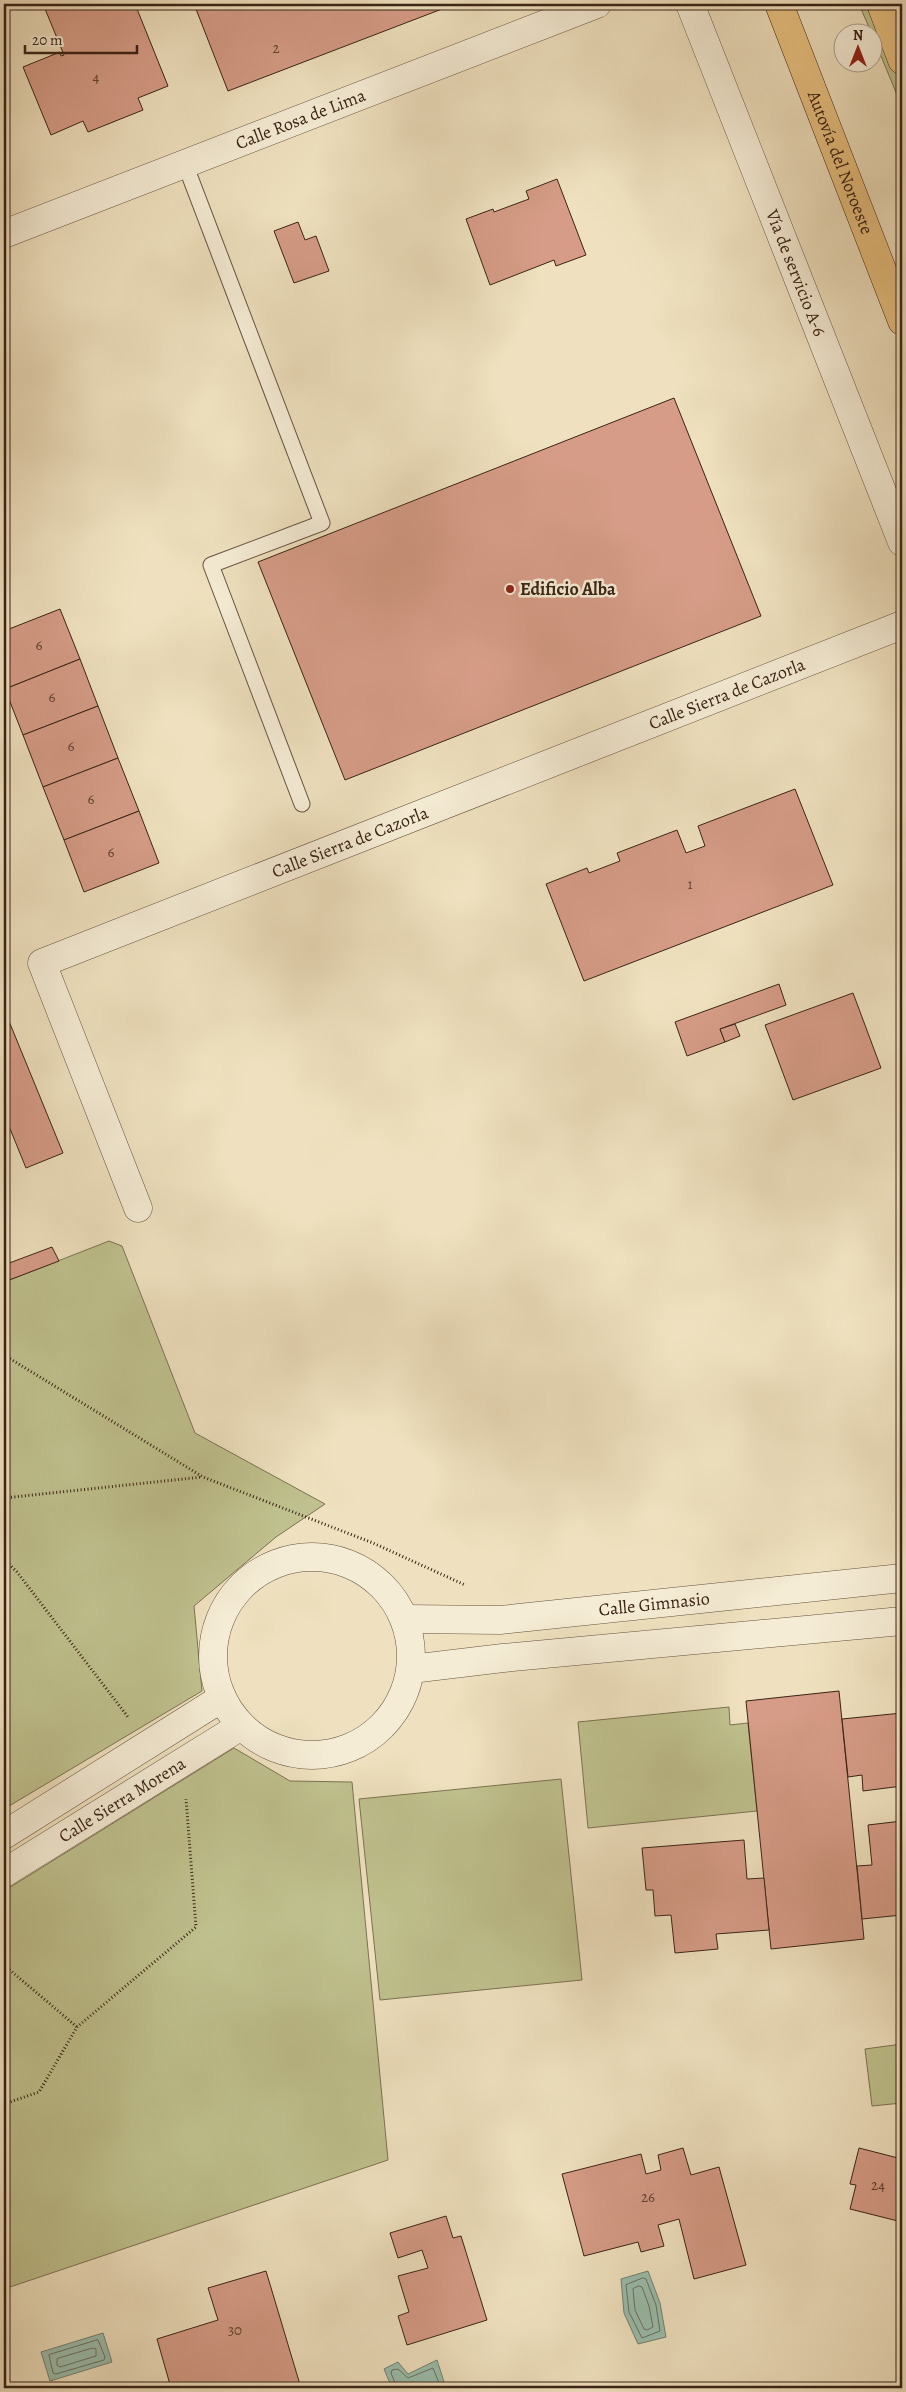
<svg xmlns="http://www.w3.org/2000/svg" width="906" height="2392" font-family="Alegreya,serif">
	<style>
		.green { fill: #bfc18e; stroke: #7c7252 }
		.water { fill: #9abead; stroke: #748071 }
		.lines { fill: none; stroke-linecap: round; stroke-linejoin: round }
		.shore { stroke: #6a7062; stroke-width: 1 }
		.building { fill: #d69c87; stroke: #3a2316 }
		.service-casing { stroke: #675240; stroke-width: 17 }
		.minor-casing { stroke: #675240; stroke-width: 29 }
		.tertiary-casing { stroke: #675240; stroke-width: 29 }
		.motorway-casing { stroke: #3a2316; stroke-width: 29 }
		.path { stroke: #3a2316; stroke-width: 3; stroke-dasharray: 1 2.5; stroke-linecap: butt }
		.service { stroke: #f5ecd5; stroke-width: 15 }
		.minor { stroke: #f5ecd5; stroke-width: 28 }
		.tertiary { stroke: #f5ecd5; stroke-width: 28 }
		.motorway { stroke: #e8c080; stroke-width: 28 }
		.poi-dot { fill: #8f2418; stroke: #f5ecd5; stroke-width: 2 }
		.labels { text-anchor: middle; stroke-width: 5; stroke-linejoin: round; paint-order: stroke }
		.number-label { font-size: 15px; fill: #614132 }
		.street-label { font-size: 18px; fill: #3a2316; stroke: #f5ecd5 }
		.poi-label { font-size: 18px; font-weight: bold; fill: #3a2316; stroke: #f5ecd5; text-anchor: start }
	</style>
	<rect width="100%" height="100%" fill="#efe1bf"/>
	<filter id="stains"><feTurbulence type="fractalNoise" baseFrequency=".004" numOctaves="4"/><feColorMatrix values="0 0 0 0 .2 0 0 0 0 .09 0 0 0 0 .02 0 0 0 .5 -.17"/></filter>
	<radialGradient id="worn" r=".72"><stop offset=".6" stop-color="#630" stop-opacity="0"/><stop offset="1" stop-color="#630" stop-opacity=".3"/></radialGradient>
	<g class="green">
		<polygon points="859,4 902,4 902,107 874,39 874,32 871,32"/>
		<polygon points="109,1241 122,1246 195,1433 325,1504 276,1537 194,1606 202,1691 4,1809 4,1282"/>
		<polygon points="729,1707 730,1725 748,1723 757,1811 588,1828 578,1722"/>
		<polygon points="234,1748 290,1781 352,1782 388,2160 4,2289 4,1891"/>
		<polygon points="561,1779 582,1980 380,2000 359,1799"/>
		<polygon points="902,2044 902,2103 872,2106 865,2049"/>
	</g>
	<g class="water">
		<polygon points="648,2271 660,2303 666,2337 638,2344 624,2313 621,2279"/>
		<polygon points="103,2333 112,2362 50,2381 41,2352"/>
		<polygon points="437,2360 446,2388 392,2388 384,2369 398,2362 408,2374"/>
	</g>
	<g class="lines">
		<g class="shore">
			<polygon points="643,2278 646,2279 656,2305 660,2331 642,2338 629,2312 626,2285"/>
			<polygon points="639,2286 642,2287 649,2306 653,2327 647,2330 644,2329 635,2310 633,2289"/>
			<polygon points="98,2340 105,2357 104,2360 56,2374 53,2373 49,2355"/>
			<polygon points="93,2348 96,2349 96,2356 60,2367 57,2365 57,2359"/>
			<polyline points="397,2388 391,2373 392,2370 398,2369 408,2378 433,2368 441,2388"/>
		</g>
	</g>
	<g class="building">
		<polygon points="43,4 135,4 168,86 138,98 143,110 88,132 83,121 51,135 23,67 60,52 61,56 64,55"/>
		<polygon points="194,4 455,4 228,91"/>
		<polygon points="557,179 586,255 556,266 554,260 490,285 466,219 493,209 494,212 529,199 526,191"/>
		<polygon points="298,222 305,240 316,236 329,271 294,283 274,231"/>
		<polygon points="674,398 761,616 345,780 258,562"/>
		<polygon points="60,609 80,659 5,689 4,631"/>
		<polygon points="80,659 98,706 23,735 5,689"/>
		<polygon points="98,706 118,758 43,787 23,735"/>
		<polygon points="118,758 139,811 64,840 43,787"/>
		<polygon points="795,789 833,885 584,981 546,884 587,868 589,873 620,861 617,853 677,830 686,853 705,846 698,826"/>
		<polygon points="139,811 159,863 84,892 64,840"/>
		<polygon points="779,984 786,1005 720,1029 725,1042 687,1056 675,1022"/>
		<polygon points="853,993 881,1068 793,1100 765,1025"/>
		<polygon points="4,1009 63,1153 26,1168 4,1114"/>
		<polygon points="735,1024 740,1036 725,1042 720,1029"/>
		<polygon points="52,1247 59,1261 4,1282 4,1265"/>
		<polygon points="839,1691 864,1939 771,1949 746,1701"/>
		<polygon points="902,1713 902,1786 863,1791 862,1775 848,1777 842,1719"/>
		<polygon points="902,1821 902,1915 862,1919 857,1866 872,1865 868,1825"/>
		<polygon points="744,1840 747,1879 764,1878 769,1930 716,1934 718,1949 675,1953 671,1915 655,1916 653,1890 646,1890 642,1848"/>
		<polygon points="683,2148 691,2175 719,2167 746,2265 694,2279 679,2219 658,2225 664,2246 641,2252 638,2242 584,2256 562,2174 641,2154 646,2174 661,2170 658,2155"/>
		<polygon points="859,2148 902,2159 902,2222 850,2209 856,2185 850,2184"/>
		<polygon points="446,2216 453,2238 461,2236 487,2320 407,2345 398,2316 409,2312 398,2276 428,2268 422,2250 398,2258 390,2233"/>
		<polygon points="266,2271 301,2388 171,2388 157,2339 218,2320 208,2288"/>
	</g>
	<g class="lines">
		<g class="service-casing">
			<polyline id="service" points="185,164 322,523 211,565 302,804"/>
		</g>
		<g class="minor-casing">
			<g id="minor">
				<path id="s1" d="M4 234 597 4"/>
				<path id="s2" d="M138 1208 42 963 902 625"/>
				<circle cx="312" cy="1656" r="99"/>
				<path id="s3" d="M405 1619 500 1620 902 1578"/>
				<polyline points="411,1669 503,1658 902,1621"/>
				<polyline points="4,1835 222,1698"/>
				<path id="s4" d="M4 1873 241 1726"/>
			</g>
		</g>
		<g class="tertiary-casing">
			<g id="tertiary">
				<path id="s5" d="M690 4 902 542"/>
			</g>
		</g>
		<g class="motorway-casing">
			<g id="motorway">
				<path id="s6" d="M779 4 902 321"/>
				<polyline points="881,4 902,60"/>
			</g>
		</g>
		<g class="path">
			<polyline points="4,1355 203,1477 373,1543 465,1585"/>
			<polyline points="4,1498 202,1477"/>
			<polyline points="4,1559 17,1572 128,1717"/>
			<polyline points="4,1965 77,2027"/>
			<polyline points="4,2104 39,2092 77,2027 196,1927 186,1799"/>
		</g>
		<use href="#service" class="service"/>
		<use href="#minor" class="minor"/>
		<use href="#tertiary" class="tertiary"/>
		<use href="#motorway" class="motorway"/>
	</g>
	<circle class="poi-dot" cx="510" cy="589" r="5"/>
	<g class="labels">
		<g class="number-label">
			<text x="276" y="53">2</text>
			<text x="96" y="82">4</text>
			<text x="39" y="650">6</text>
			<text x="52" y="702">6</text>
			<text x="71" y="751">6</text>
			<text x="91" y="804">6</text>
			<text x="111" y="857">6</text>
			<text x="690" y="889">1</text>
			<text x="878" y="2190">24</text>
			<text x="648" y="2202">26</text>
			<text x="235" y="2335">30</text>
		</g>
		<g class="street-label">
			<text dy="6" stroke="none"><textPath href="#s1" startOffset="318">Calle Rosa de Lima</textPath></text>
			<text dy="6" stroke="none"><textPath href="#s6" startOffset="170">Autovía del Noroeste</textPath></text>
			<text dy="6" stroke="none"><textPath href="#s5" startOffset="289">Vía de servicio A-6</textPath></text>
			<text dy="6" stroke="none"><textPath href="#s2" startOffset="999">Calle Sierra de Cazorla</textPath></text>
			<text dy="6" stroke="none"><textPath href="#s2" startOffset="594">Calle Sierra de Cazorla</textPath></text>
			<text dy="6" stroke="none"><textPath href="#s3" startOffset="250">Calle Gimnasio</textPath></text>
			<text dy="6" stroke="none"><textPath href="#s4" startOffset="139">Calle Sierra Morena</textPath></text>
		</g>
		<g class="poi-label">
			<text x="520" y="595">Edificio Alba</text>
		</g>
	</g>
	<rect width="906" height="2392" fill="none" stroke="#efe1bf" stroke-width="20"/>
	<rect x="5" y="5" width="896" height="2382" fill="none" stroke="#3a2316" stroke-width="2.5"/>
	<rect x="10" y="10" width="886" height="2372" fill="none" stroke="#3a2316"/>
	<g transform="translate(858 48)"><circle r="24" fill="#f5ecd5" stroke="#aa9c89"/>
	<path d="M0-4L9 19L0 12L-9 19Z" fill="#8f2418"/>
	<text y="-8" font-size="14" font-weight="bold" text-anchor="middle" fill="#3a2316">N</text>
	</g>
	<path d="M25 45v8h112v-8" fill="none" stroke="#3a2316" stroke-width="2.5"/>
	<text x="32" y="45" font-size="15" fill="#3a2316" stroke="#f5ecd5" stroke-width="4" paint-order="stroke">20 m</text>
	<rect width="100%" height="100%" filter="url(#stains)"/>
	<rect width="100%" height="100%" fill="url(#worn)"/>
</svg>
